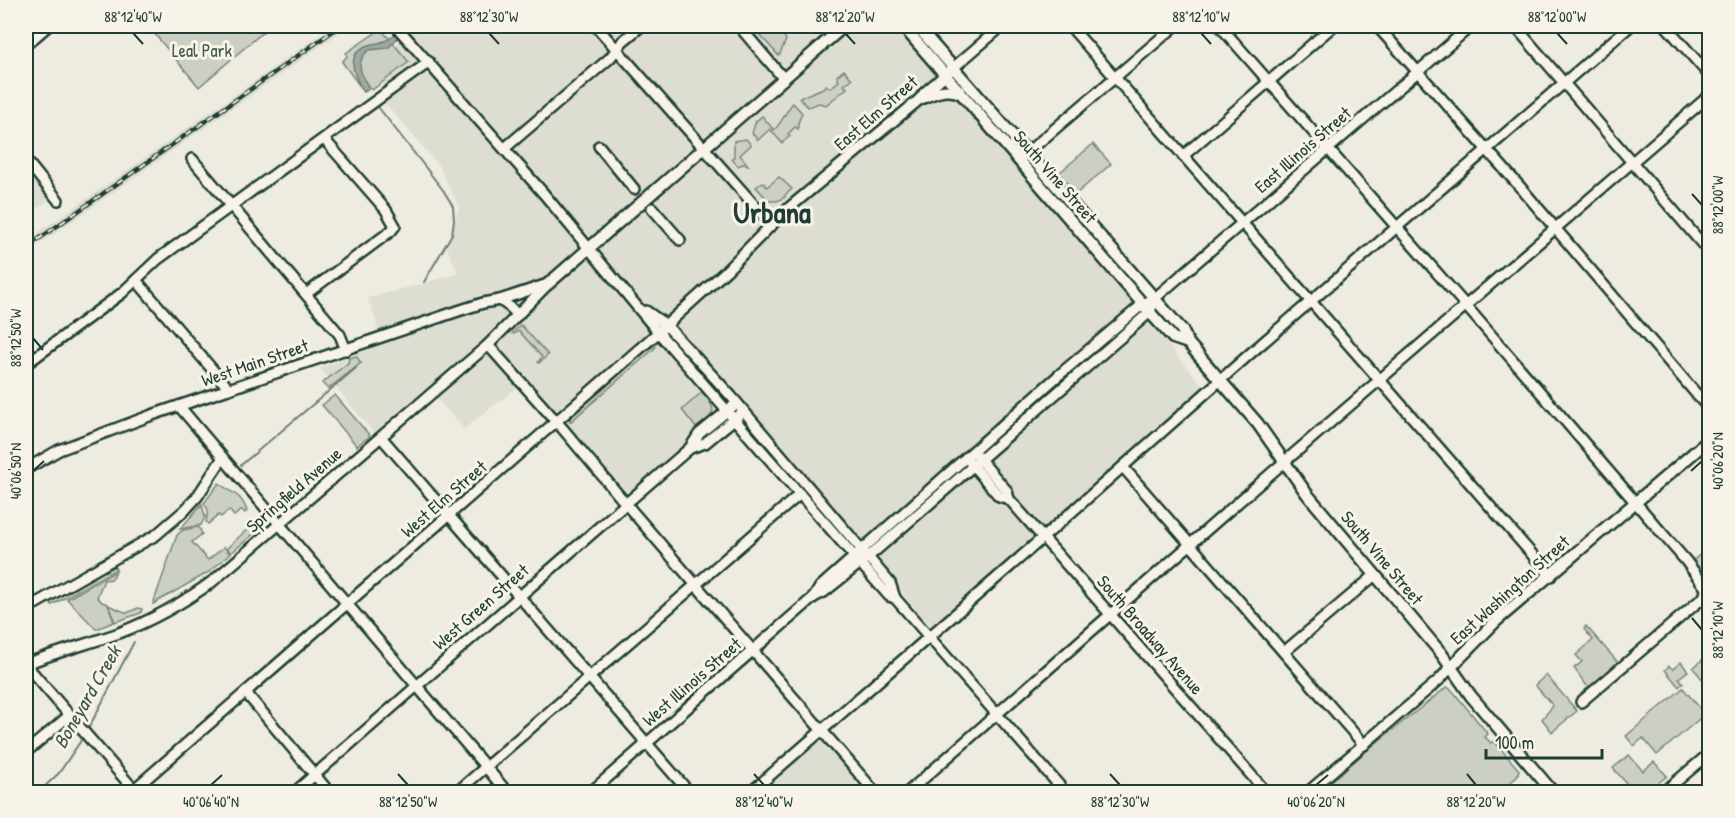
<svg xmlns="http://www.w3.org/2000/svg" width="1735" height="818" font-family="'Patrick Hand',sans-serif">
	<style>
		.built { fill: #ddddd2 }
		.green { fill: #cccfc4; stroke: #76867c; stroke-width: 1.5 }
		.water { fill: #9fa99f; stroke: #6c7e74; stroke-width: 1.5 }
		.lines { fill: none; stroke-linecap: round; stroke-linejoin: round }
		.stream { stroke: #6c7e74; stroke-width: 2 }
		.minor-casing { stroke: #1f3d34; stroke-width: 14 }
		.major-casing { stroke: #1f3d34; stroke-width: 15 }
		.minor { stroke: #f7f3e8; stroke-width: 9 }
		.major { stroke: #f7f3e8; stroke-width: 10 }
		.rail-casing { stroke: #1f3d34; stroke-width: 4.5 }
		.rail { stroke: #f7f3e8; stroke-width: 2; stroke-dasharray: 7; stroke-linecap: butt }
		.ticks { fill: none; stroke: #1f3d34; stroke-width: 2 }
		.labels { text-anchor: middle; stroke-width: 6; stroke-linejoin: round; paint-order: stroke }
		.park-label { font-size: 18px; fill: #425a51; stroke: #f7f3e8 }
		.street-label { font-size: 18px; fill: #1f3d34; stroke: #f7f3e8 }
		.water-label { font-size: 20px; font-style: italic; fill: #3f584f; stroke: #f7f3e8 }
		.town-label { font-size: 30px; font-weight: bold; fill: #1f3d34; stroke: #f7f3e8 }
		.neatline { fill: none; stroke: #1f3d34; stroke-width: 2 }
		.ticks-label { font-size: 15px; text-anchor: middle; fill: #1f3d34 }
	</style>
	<rect width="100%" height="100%" fill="#eeece1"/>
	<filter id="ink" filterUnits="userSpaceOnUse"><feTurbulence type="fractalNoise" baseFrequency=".0167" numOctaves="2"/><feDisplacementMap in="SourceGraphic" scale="12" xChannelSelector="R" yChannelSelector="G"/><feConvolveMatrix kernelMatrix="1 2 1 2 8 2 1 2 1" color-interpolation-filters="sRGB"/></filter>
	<g filter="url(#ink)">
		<g class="built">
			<polygon points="333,26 349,26 54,234 26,252 26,241"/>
			<polygon points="412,26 895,26 1210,394 930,627 827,503 783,454 740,416 639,497 626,503 523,383 464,429 427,388 374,433 320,368 383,344 368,298 458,274 447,248 459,207 439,166 386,104 379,65"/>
			<polygon points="26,171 46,195 47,201 26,218"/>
			<polygon points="821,740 865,792 761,792"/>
		</g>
		<g class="green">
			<polygon points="148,26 270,26 199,87"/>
			<polygon points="770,26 781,26 779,28 786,40 780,54 778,55 759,34 763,28 765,30"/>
			<polygon points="381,29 409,62 372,90 369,88 364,92 342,62 347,56 346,53"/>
			<polygon points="844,70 852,79 844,85 847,88 826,105 819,103 808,107 799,98 823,88 826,85 830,88 839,81 837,76"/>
			<path d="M793 103 802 113 798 123V129L795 127 788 134 790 136 782 143 770 129 758 140 752 133 756 121 762 116 774 130C782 123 785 112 793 103Z"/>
			<polygon points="746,139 751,145 740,155 748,165 742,164 738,166 732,159 734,157 734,141"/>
			<polygon points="1093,144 1111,164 1076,194 1059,173"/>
			<polygon points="779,177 792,189 785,195 785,197 777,201 769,201 756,187 763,182 767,187"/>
			<polygon points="521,325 548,355 539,363 538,362 542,357 519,331 514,334 512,333"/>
			<polygon points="655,346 655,348 570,422 570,418 650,348"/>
			<polygon points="356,356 361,363 328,389 322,383 348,363 349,358"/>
			<path d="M702 392C719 411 715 414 697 429L682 410Z"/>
			<polygon points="335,395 370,436 357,446 322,405"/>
			<path d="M219 483C232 494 241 493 247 511L245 513 242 510 234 516 229 510 221 517 219 515 208 524 206 522 208 510 204 503Z"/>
			<polygon points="202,504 205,517 201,525 180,529"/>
			<polygon points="253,521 263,526 231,553 227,548 252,525 250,522"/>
			<polygon points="199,527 202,534 192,542 208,560 224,547 230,554 209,572 153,604 177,535 183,530"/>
			<polygon points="1709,547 1709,595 1689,564"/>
			<polygon points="113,565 116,569 52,605 49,602"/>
			<polygon points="116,571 112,579 104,580 97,597 102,602 108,604 114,622 96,629 67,599"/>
			<polygon points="108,605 127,613 138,608 142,609 141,613 115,622"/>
			<polygon points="1586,626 1622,667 1597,689 1586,685 1574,668 1582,662 1576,655 1593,640 1584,629"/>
			<polygon points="1709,654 1709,687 1693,668"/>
			<polygon points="1681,662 1688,671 1679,678 1683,683 1679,687 1665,670 1669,666 1673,669"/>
			<polygon points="1546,675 1577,711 1552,732 1542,719 1553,706 1535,685"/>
			<polygon points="1447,687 1452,690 1488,734 1485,737 1491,743 1494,741 1519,770 1517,777 1498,792 1319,792 1376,743"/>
			<polygon points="1683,688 1705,714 1657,755 1643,738 1634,746 1626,736"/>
			<polygon points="1629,755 1643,771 1654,762 1667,776 1647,792 1617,792 1627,784 1613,768"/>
		</g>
		<path class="water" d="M406 26H409L388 48 369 50C354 62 361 75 369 88L364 92C355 79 345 57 364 47 371 43 380 44 387 40 393 36 400 30 406 26Z"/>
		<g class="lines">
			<g class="stream">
				<polyline points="379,108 443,190 453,206 454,220 452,234 424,282"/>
				<polyline points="241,465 356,368"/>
				<polyline points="87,731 134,642"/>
				<polyline points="39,792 59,773 84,736"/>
			</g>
			<g class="minor-casing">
				<g id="minor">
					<polyline points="396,26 544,194 658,332 889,596 895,598 1065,792"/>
					<polyline points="596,26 772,225"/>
					<polyline points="739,26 784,79"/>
					<polyline points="1070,26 1551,576"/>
					<polyline points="1220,26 1460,299 1686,561 1706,588 1705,596 1581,702"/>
					<polyline points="1377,26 1521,188 1710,410"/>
					<polyline points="1515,26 1710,253"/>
					<polyline points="1666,26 1710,76"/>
					<polyline points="599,146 634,189"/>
					<polyline points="505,148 610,58 623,41 641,26"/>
					<polyline points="1183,156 1333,26"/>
					<polyline points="1022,157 1175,26"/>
					<polyline points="192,159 340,335 346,350"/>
					<polyline points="26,160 58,200"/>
					<polyline points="652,208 680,240"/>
					<polyline points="136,280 229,389"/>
					<polyline points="306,294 391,231 395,226 386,210 324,139"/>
					<polyline points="500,300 510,307 518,315"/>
					<polyline points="646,311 666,325 731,396 890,583 895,598"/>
					<polyline points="488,345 563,429 632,511 875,792"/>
					<polyline points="26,364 122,293 158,259 429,62"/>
					<polyline points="179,406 507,792"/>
					<polyline points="381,437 689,792"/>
					<polyline points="690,448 705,443 739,415"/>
					<polyline points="977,456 1007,491 1009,499"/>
					<polyline points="970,462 999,496 1009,499 1266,792"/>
					<polyline points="1123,467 1364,745"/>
					<polyline points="26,469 59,450 152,415 458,311 483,303 500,300 545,285"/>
					<polyline points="814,597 820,587 1059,375 1143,304 1155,298 1471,26"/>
					<polyline points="26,609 156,535 185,510 197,497 222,459"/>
					<polyline points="1284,652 1375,575"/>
					<path d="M26 664C56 652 88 644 119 633 153 620 183 603 213 581L488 345 548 284"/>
					<polyline points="26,665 136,792"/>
					<polyline points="246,693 329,792"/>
					<polyline points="26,752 70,715"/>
					<polyline points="131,792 653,337 726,271 784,212 920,99 924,93 1002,26"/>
					<polyline points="295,792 690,448 699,434 737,403"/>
					<polyline points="457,792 800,494"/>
					<polyline points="591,792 814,597 824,592 874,552 1143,318 1150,312 1152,306"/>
					<polyline points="751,792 1030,549 1252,352 1630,26"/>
					<polyline points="908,792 1275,470 1710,95"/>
					<polyline points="1308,792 1439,680 1451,667"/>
					<polyline points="1664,792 1710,753"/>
				</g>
			</g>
			<g class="major-casing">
				<g id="major">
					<polyline points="903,26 1154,317 1173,338 1188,343"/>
					<polyline points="917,26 1182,330 1188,343 1258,424 1307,494 1441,653 1471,696 1553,792"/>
					<polyline points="26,44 47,26"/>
					<path d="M920 99C933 93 946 87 960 93"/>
					<polyline points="548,284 844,26"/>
					<polyline points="1451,667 1496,621 1710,439"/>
				</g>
			</g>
			<use href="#minor" class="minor"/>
			<use href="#major" class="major"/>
			<g class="rail-casing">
				<polyline id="rail" points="26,248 340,26"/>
			</g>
			<use href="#rail" class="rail"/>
		</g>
	</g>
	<path class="ticks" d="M133 33 143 44M489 33 499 44M845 33 855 44M1201 33 1211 44M1557 33 1567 44M1692 194 1702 205M33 338 43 350M33 471 44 461M1691 471 1702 461M1692 618 1702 630M398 774 408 785M754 774 764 785M1110 774 1120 785M1467 774 1476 785M211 785 222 775M1316 785 1328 775"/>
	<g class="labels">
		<g class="park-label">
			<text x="202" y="57">Leal Park</text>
		</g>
		<g class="street-label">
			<text transform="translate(876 113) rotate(-41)" y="6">East Elm Street</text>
			<text transform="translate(1303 150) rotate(-41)" y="6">East Illinois Street</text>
			<text transform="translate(1055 177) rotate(49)" y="6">South Vine Street</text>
			<text transform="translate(255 363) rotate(-19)" y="6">West Main Street</text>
			<text transform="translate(294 490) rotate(-41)" y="6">Springfield Avenue</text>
			<text transform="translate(444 499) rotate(-41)" y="6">West Elm Street</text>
			<text transform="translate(1382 558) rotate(50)" y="6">South Vine Street</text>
			<text transform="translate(1510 590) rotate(-42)" y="6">East Washington Street</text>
			<text transform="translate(481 607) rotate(-41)" y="6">West Green Street</text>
			<text transform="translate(1150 635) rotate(49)" y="6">South Broadway Avenue</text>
			<text transform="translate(692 682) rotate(-41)" y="6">West Illinois Street</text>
		</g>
		<g class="water-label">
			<text transform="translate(87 697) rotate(-60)" y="7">Boneyard Creek</text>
		</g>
		<g class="town-label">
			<text x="772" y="223">Urbana</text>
		</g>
	</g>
	<rect width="1735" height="818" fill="none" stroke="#f7f3e8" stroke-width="66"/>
	<path d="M1486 749v9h116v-9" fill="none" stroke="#1f3d34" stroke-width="3"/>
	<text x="1495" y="749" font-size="18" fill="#1f3d34" stroke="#f7f3e8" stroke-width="4.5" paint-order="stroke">100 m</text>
	<rect x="33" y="33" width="1669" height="752" class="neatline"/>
	<g class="ticks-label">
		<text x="133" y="22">88°12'40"W</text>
		<text x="489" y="22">88°12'30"W</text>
		<text x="845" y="22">88°12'20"W</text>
		<text x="1201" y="22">88°12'10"W</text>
		<text x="1557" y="22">88°12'00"W</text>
		<text transform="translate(1718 205) rotate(-90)" y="5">88°12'00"W</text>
		<text transform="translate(16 338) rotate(-90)" y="5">88°12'50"W</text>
		<text transform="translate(1718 461) rotate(-90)" y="5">40°06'20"N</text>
		<text transform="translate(16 471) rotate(-90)" y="5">40°06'50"N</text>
		<text transform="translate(1718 630) rotate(-90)" y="5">88°12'10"W</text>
		<text x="211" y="807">40°06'40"N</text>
		<text x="408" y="807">88°12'50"W</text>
		<text x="764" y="807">88°12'40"W</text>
		<text x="1120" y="807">88°12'30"W</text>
		<text x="1316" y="807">40°06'20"N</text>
		<text x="1476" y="807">88°12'20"W</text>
	</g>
</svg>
